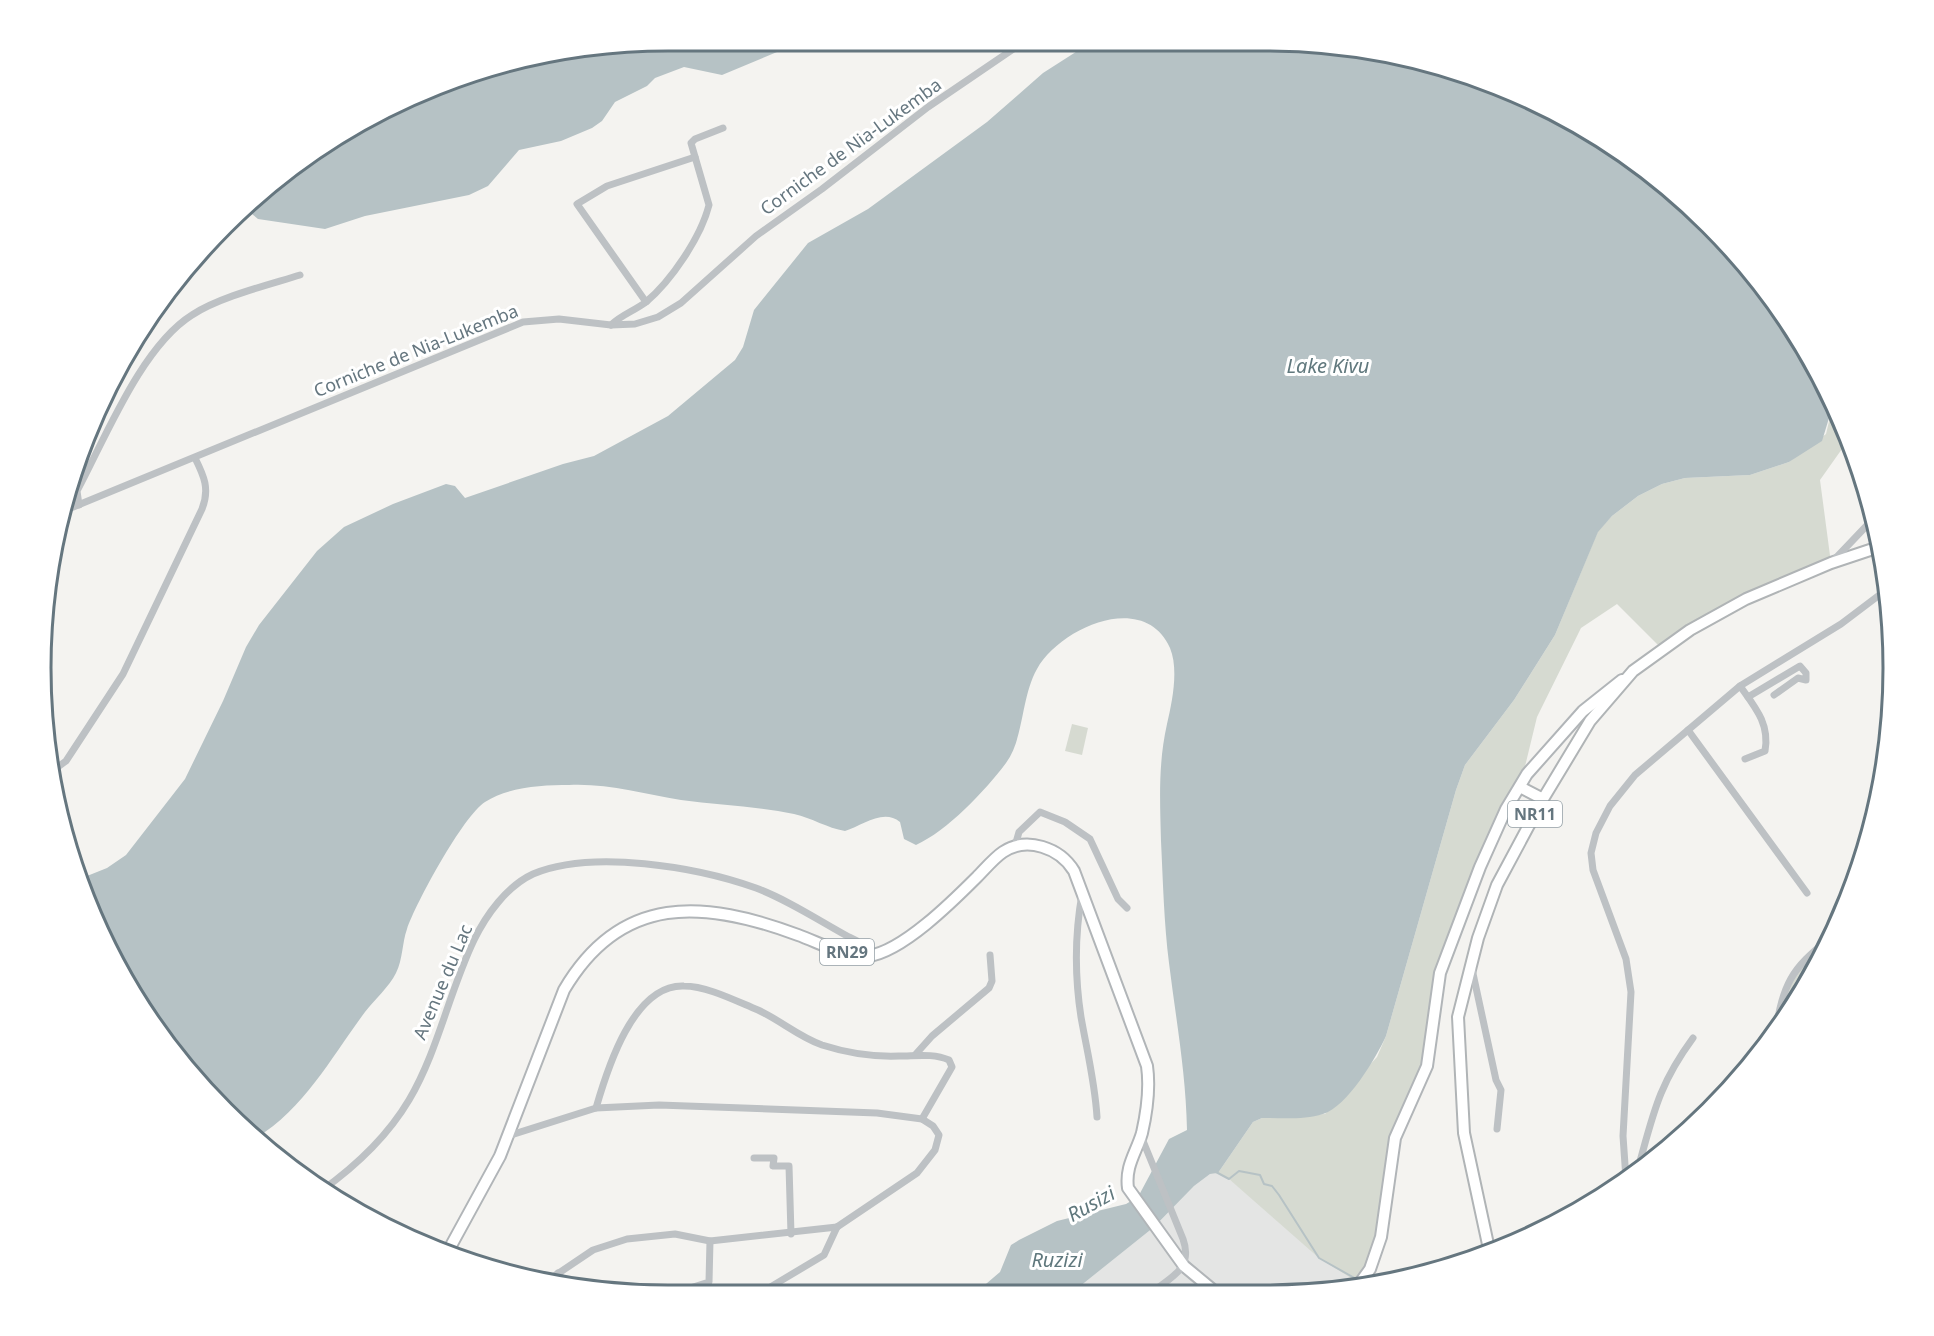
<svg xmlns="http://www.w3.org/2000/svg" width="1934" height="1336" font-family="'Noto Sans',sans-serif">
	<style>
		.built { fill: #e4e5e4 }
		.green { fill: #d6dad1 }
		.water { fill: #b6c2c5 }
		.lines { fill: none; stroke-linecap: round; stroke-linejoin: round }
		.stream { stroke: #b6c2c5; stroke-width: 2 }
		.primary-casing { stroke: #b1b5b8; stroke-width: 14 }
		.trunk-casing { stroke: #b0b4b6; stroke-width: 14 }
		.minor { stroke: #bdc1c4; stroke-width: 7 }
		.primary { stroke: #fff; stroke-width: 10 }
		.trunk { stroke: #fff; stroke-width: 10 }
		.labels { text-anchor: middle; stroke-width: 6; stroke-linejoin: round; paint-order: stroke }
		.shield { fill: #fff; stroke: #939fa5; stroke-width: 1.5 }
		.shield-label { font-size: 16px; font-weight: bold; fill: #65767f }
		.street-label { font-size: 18px; fill: #65767f; stroke: #fff }
		.water-label { font-size: 20px; font-style: italic; fill: #60787d; stroke: #fff }
		.rim { fill: none; stroke: #65767f; stroke-width: 3 }
	</style>
	<rect width="100%" height="100%" fill="#f4f3f0"/>
	<polygon class="built" points="1218,1173 1229,1179 1359,1284 1357,1287 1266,1295 1069,1295 1154,1227 1194,1186 1210,1174"/>
	<g class="green">
		<polygon points="1833,405 1849,439 1820,480 1831,563 1746,599 1662,649 1617,604 1581,628 1537,717 1520,787 1449,945 1427,1066 1401,1122 1370,1269 1370,1285 1357,1287 1359,1283 1319,1258 1229,1179 1218,1173 1253,1122 1262,1118 1325,1114 1377,1057 1386,1036 1456,790 1465,765 1514,700 1555,635 1598,531 1612,516 1638,496 1662,484 1685,478 1750,475 1789,462 1826,434"/>
		<polygon points="1072,724 1088,728 1082,755 1065,751"/>
		<path d="M1833 932 1788 1017 1772 1036C1782 979 1788 968 1833 932Z"/>
	</g>
	<g class="water">
		<polygon points="668,41 828,41 816,45 789,47 722,75 684,67 655,78 647,86 615,102 602,121 592,128 561,141 519,150 488,186 469,195 365,216 325,229 258,219 247,210 320,146 391,105 505,62"/>
		<path d="M1093 41H1266L1388 52 1544 105 1648 170 1710 225 1788 320 1833 405 1822 441 1789 462 1750 475 1685 478 1662 484 1638 496 1612 516 1598 532 1555 635 1514 700 1465 765 1456 790 1386 1036C1376 1058 1347 1107 1323 1114 1304 1120 1282 1118 1262 1118L1253 1122 1218 1173 1210 1174 1194 1186 1154 1227 1069 1295H973L1000 1272 1011 1245 1019 1240 1057 1221 1126 1204 1138 1197 1169 1139 1187 1130C1186 1073 1176 1020 1169 963 1164 923 1163 882 1161 841 1160 801 1158 764 1167 724 1172 702 1179 670 1170 648 1144 590 1060 628 1037 669 1021 697 1024 739 1006 763 985 791 947 831 916 845L904 839 900 822C883 808 862 826 845 831 827 828 812 818 794 814 756 806 718 805 681 800 644 794 606 783 569 785 542 785 508 787 485 802 463 816 416 903 407 929 402 943 403 959 396 973 389 987 375 999 365 1012 332 1056 305 1108 256 1138 195 1087 143 1019 106 948 96 926 90 901 82 878L107 868 126 855 185 779 223 701 246 647 259 625 317 551 344 527 393 504 446 484 455 486 465 498 563 464 594 456 668 416 735 360 743 347 754 310 808 243 868 209 987 122 1043 73Z"/>
	</g>
	<g class="lines">
		<polyline class="stream" points="1216,1172 1229,1179 1239,1171 1260,1175 1264,1184 1272,1186 1279,1195 1319,1258 1358,1280"/>
		<g class="primary-casing">
			<g id="primary">
				<path d="M447 1253 500 1156 564 990C621 893 704 900 798 935 818 942 846 958 868 956 902 952 953 901 977 877 985 869 994 858 1003 852 1027 836 1060 848 1074 871L1147 1066C1150 1087 1147 1111 1142 1133 1136 1153 1125 1166 1128 1188L1184 1266 1219 1295"/>
				<polyline points="1357,1287 1370,1269 1381,1237 1395,1138 1427,1066 1440,973 1480,867 1506,809 1527,774 1583,711 1622,680"/>
			</g>
		</g>
		<g class="trunk-casing">
			<g id="trunk">
				<polyline points="1520,787 1543,799"/>
				<polyline points="1489,1249 1464,1133 1458,1017 1478,938 1497,885 1543,799 1590,721 1633,671 1690,630 1746,599 1831,563 1882,546"/>
			</g>
		</g>
		<g class="minor">
			<polyline points="646,302 577,204 607,186 695,157"/>
			<path d="M611 325C621 315 634 311 646 302 671 281 701 237 709 205L691 143 695 139 723 128"/>
			<path d="M79 505 77 491C105 439 141 347 192 315 219 297 268 285 300 275"/>
			<polyline points="66,510 523,322 559,319 611,325 635,324 658,317 681,303 756,236 822,189 928,107 1025,41"/>
			<polyline points="1833,561 1873,519"/>
			<path d="M1740 686C1755 707 1770 724 1765 751L1745 759"/>
			<polyline points="1748,697 1800,666 1806,673 1806,680 1798,678 1774,695"/>
			<polyline points="1688,730 1807,893"/>
			<path d="M51 772 66 761 123 674 202 509C210 489 204 476 195 458"/>
			<polyline points="1015,846 1019,832 1040,812 1065,822 1090,839 1118,899 1127,908"/>
			<path d="M1082 894C1075 933 1075 978 1081 1017 1087 1051 1095 1083 1097 1117"/>
			<polyline points="1472,969 1496,1080 1501,1090 1497,1129"/>
			<path d="M1775 1033C1784 983 1790 970 1830 938"/>
			<polyline points="915,1055 932,1036 989,988 992,981 990,955"/>
			<path d="M508 1136 596 1108C607 1070 633 984 684 986 707 986 736 1001 758 1010 780 1020 799 1037 822 1045 847 1053 873 1057 899 1056 916 1056 933 1053 949 1060L952 1067 922 1119"/>
			<path d="M1141 1136 1183 1239C1194 1270 1169 1278 1148 1295"/>
			<polyline points="754,1158 774,1158 773,1166 789,1166 791,1234"/>
			<path d="M1637 1172C1653 1116 1657 1087 1693 1038"/>
			<polyline points="1626,1179 1623,1136 1631,992 1626,959 1593,870 1591,853 1596,833 1610,806 1635,775 1740,686 1841,624 1886,590"/>
			<path d="M321 1191C356 1166 387 1137 409 1100 438 1051 449 992 474 940 486 915 507 886 533 874 592 849 697 867 756 888 788 900 818 920 849 937L857 941 868 956"/>
			<polyline points="558,1273 567,1286"/>
			<polyline points="544,1283 593,1250 627,1239 675,1234 710,1241 837,1227 917,1173 935,1150 939,1135 933,1126 922,1119 877,1113 659,1105 596,1108"/>
			<polyline points="668,1295 709,1282 710,1241"/>
			<polyline points="757,1295 824,1255 837,1227"/>
		</g>
		<use href="#primary" class="primary"/>
		<use href="#trunk" class="trunk"/>
	</g>
	<g class="labels">
		<g class="shield">
			<rect x="1508" y="801" width="54" height="26" rx="4.5"/>
			<rect x="820" y="939" width="54" height="26" rx="4.5"/>
		</g>
		<g class="shield-label">
			<text x="1535" y="820">NR11</text>
			<text x="847" y="958">RN29</text>
		</g>
		<g class="street-label">
			<text transform="translate(851 147) rotate(-36)" y="6">Corniche de Nia-Lukemba</text>
			<text transform="translate(416 351) rotate(-22)" y="6">Corniche de Nia-Lukemba</text>
			<text transform="translate(443 982) rotate(-67)" y="6">Avenue du Lac</text>
		</g>
		<g class="water-label">
			<text x="1328" y="373">Lake Kivu</text>
			<text transform="translate(1091 1204) rotate(-29)" y="7">Rusizi</text>
			<text x="1057" y="1267">Ruzizi</text>
		</g>
	</g>
	<path d="M0 0H1934V1336H0ZM668 51H1266A617 617 0 0 1 1883 668V668A617 617 0 0 1 1266 1285H668A617 617 0 0 1 51 668V668A617 617 0 0 1 668 51Z" fill="#fff" fill-rule="evenodd"/>
	<path class="rim" d="M668 51H1266A617 617 0 0 1 1883 668V668A617 617 0 0 1 1266 1285H668A617 617 0 0 1 51 668V668A617 617 0 0 1 668 51Z"/>
</svg>
